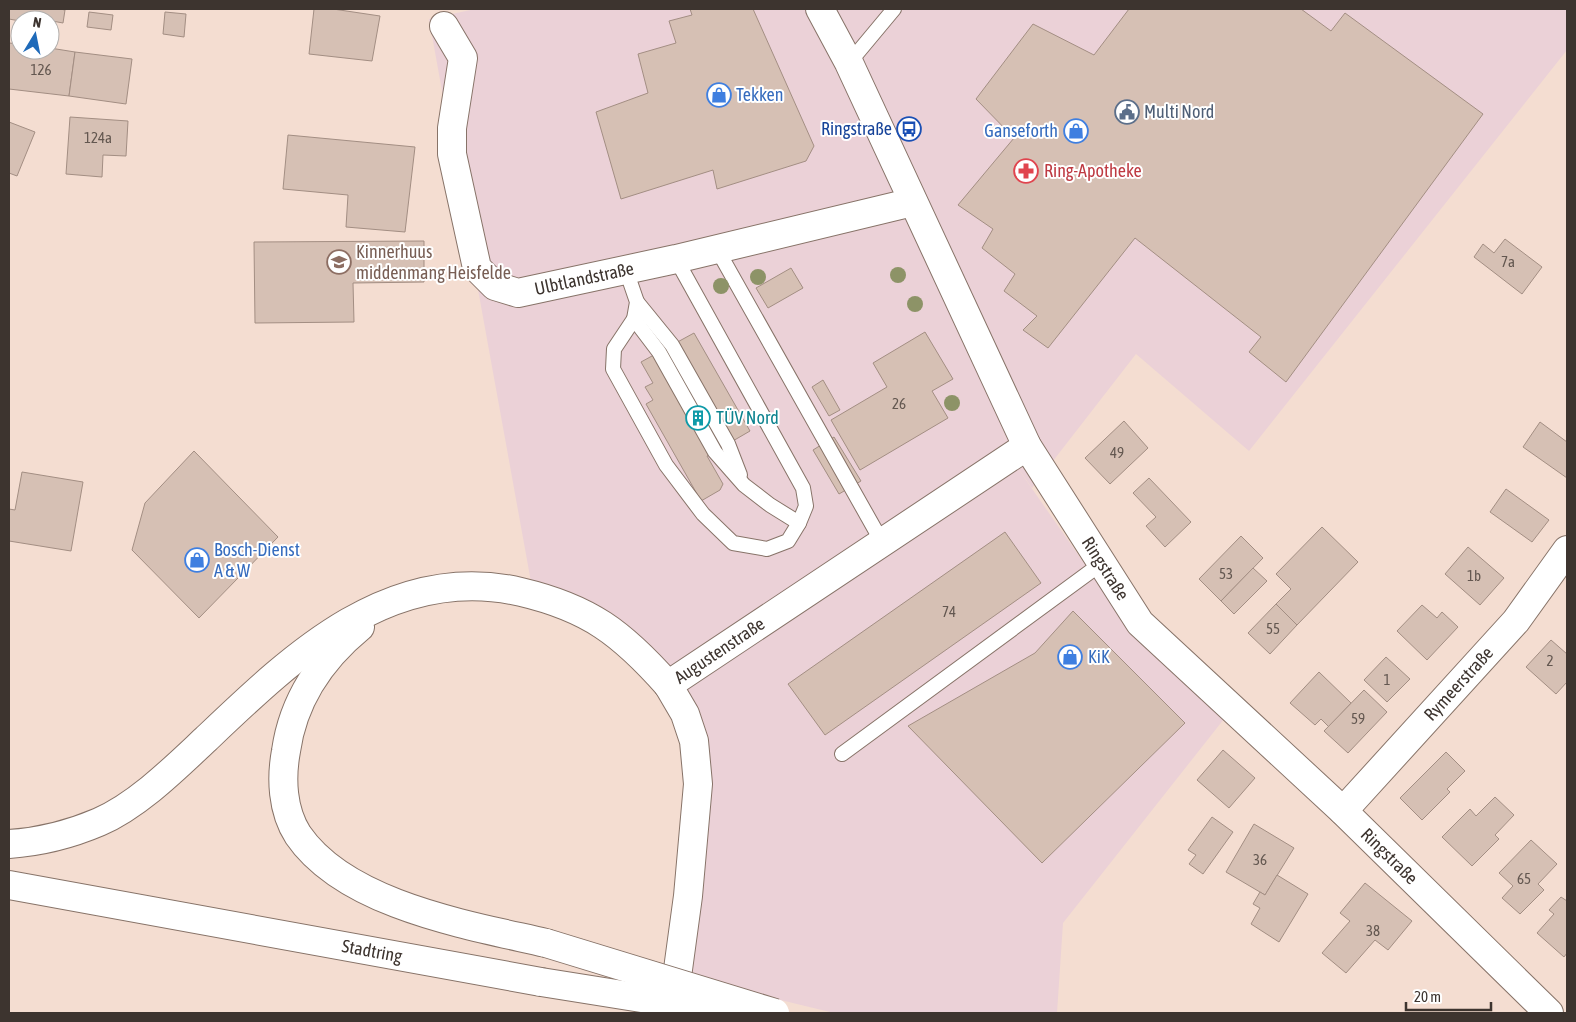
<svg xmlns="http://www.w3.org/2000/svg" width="1576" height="1022" font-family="'Asap Condensed',sans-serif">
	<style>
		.commercial { fill: #ebd1d7 }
		.building { fill: #d6c0b4; stroke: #a38e83 }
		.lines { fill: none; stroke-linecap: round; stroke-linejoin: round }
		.lane-casing { stroke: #877368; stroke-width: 16 }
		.street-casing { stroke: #877368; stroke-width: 30 }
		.primary-casing { stroke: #877368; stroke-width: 30 }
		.highway-casing { stroke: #877368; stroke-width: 30 }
		.lane { stroke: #fff; stroke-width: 14 }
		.street { stroke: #fff; stroke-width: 28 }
		.primary { stroke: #fff; stroke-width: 28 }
		.highway { stroke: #fff; stroke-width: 28 }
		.highway-bridge-casing { stroke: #877368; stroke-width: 30; stroke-linecap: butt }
		.highway-bridge { stroke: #fff; stroke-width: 28 }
		.tree { fill: #8d9367 }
		.labels { text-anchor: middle; stroke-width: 4; stroke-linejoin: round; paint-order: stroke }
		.number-label { font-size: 15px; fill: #635750 }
		.shop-label { font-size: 18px; fill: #366cbe; stroke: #fff; text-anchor: start }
		.service-label { font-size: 18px; fill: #4e5e75; stroke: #fff; text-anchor: start }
		.transit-label { font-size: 18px; fill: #164399; stroke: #fff; text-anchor: end }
		.health-label { font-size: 18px; fill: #be3a42; stroke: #fff; text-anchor: start }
		.education-label { font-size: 18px; fill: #785e54; stroke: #fff; text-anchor: start }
		.street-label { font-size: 18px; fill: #3d342f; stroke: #fff }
		.culture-label { font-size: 18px; fill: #0d838f; stroke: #fff; text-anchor: start }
	</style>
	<rect width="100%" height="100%" fill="#f4ddd1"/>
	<polygon class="commercial" points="475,9 1567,9 1567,50 1249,451 1136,354 1032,488 1015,464 998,420 1014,463 1133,633 1224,719 1063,923 1057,1013 834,1013 678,975 701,786 672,687 533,593 429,19"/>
	<g class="building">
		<polygon points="9,9 60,9 65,10 63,23 36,18 35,20 20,21 9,19"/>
		<polygon points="314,9 333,9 380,16 372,61 309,54"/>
		<polygon points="690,9 753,9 814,146 806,161 717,189 713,170 621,199 596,112 648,93 638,54 676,43 669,21 692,15"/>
		<polygon points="1129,9 1301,9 1331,31 1345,13 1483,114 1286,382 1249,352 1261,337 1135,238 1048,348 1023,330 1037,316 1004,291 1015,274 982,248 993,229 958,205 1014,138 976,99 1033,24 1094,55"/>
		<polygon points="89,12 113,15 111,30 87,27"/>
		<polygon points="165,12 186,14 184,37 163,34"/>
		<polygon points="9,43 20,44 20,50 50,48 75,52 69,96 9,89"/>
		<polygon points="75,52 132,59 126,104 69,96"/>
		<polygon points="70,117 128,121 126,156 103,155 102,177 66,174"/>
		<polygon points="9,122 35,132 17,176 9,173"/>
		<polygon points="288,135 415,147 405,232 346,227 348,195 283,189"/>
		<polygon points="1505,239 1542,267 1522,294 1474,257 1483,244 1494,253"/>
		<polygon points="424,241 424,282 353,283 354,322 255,323 254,242"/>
		<polygon points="791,268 803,288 768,308 756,288"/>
		<polygon points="925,332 953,379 932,391 948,418 860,470 831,420 887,387 873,363"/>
		<polygon points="694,333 750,431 707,456 723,484 720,490 701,501 646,404 653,400 645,387 653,383 641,362"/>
		<polygon points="823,380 840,410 829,416 812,387"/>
		<polygon points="1124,421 1148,448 1110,484 1085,458"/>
		<polygon points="1540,422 1567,442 1567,478 1523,447"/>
		<polygon points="834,437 861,481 839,494 813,450"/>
		<polygon points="194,451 278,537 199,618 132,550 145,503"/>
		<polygon points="22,472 83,482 71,551 9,541 9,509 15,510"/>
		<polygon points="1149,478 1191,522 1165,547 1146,526 1156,517 1133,493"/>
		<polygon points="1506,489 1549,520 1532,542 1490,512"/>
		<polygon points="1322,527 1358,562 1297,625 1276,604 1291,589 1276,574"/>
		<polygon points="1005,532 1041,583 825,735 788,684"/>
		<polygon points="1241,536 1263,558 1221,601 1199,579"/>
		<polygon points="1468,547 1504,578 1480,605 1445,574"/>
		<polygon points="1253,568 1267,581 1234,614 1221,601"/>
		<polygon points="1276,604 1297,625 1270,654 1248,633"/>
		<polygon points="1422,605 1437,618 1442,612 1458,627 1427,660 1397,631"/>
		<polygon points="1073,611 1185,723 1042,863 908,726 1035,653"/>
		<polygon points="1551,640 1567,654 1567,682 1556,694 1526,667"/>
		<polygon points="1386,657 1410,679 1387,702 1364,680"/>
		<polygon points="1319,672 1351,703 1329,727 1321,719 1315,725 1290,703"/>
		<polygon points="1364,690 1387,712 1348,753 1324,731"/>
		<polygon points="1223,750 1255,778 1229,808 1197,780"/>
		<polygon points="1446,752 1465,771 1447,789 1450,792 1422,820 1400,798"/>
		<polygon points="1495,797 1514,815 1495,835 1499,839 1472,866 1442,837 1470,809 1476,816"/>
		<polygon points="1212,817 1233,832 1203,874 1189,864 1196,855 1188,850"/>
		<polygon points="1254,824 1294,848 1265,895 1226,872"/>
		<polygon points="1531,840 1557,864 1538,884 1544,890 1520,914 1502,898 1513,886 1499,873"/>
		<polygon points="1277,875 1308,894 1279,942 1251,924 1260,908 1253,904 1260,892 1265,895"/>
		<polygon points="1365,883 1412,921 1388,950 1375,940 1346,973 1322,953 1350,921 1340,913"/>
		<polygon points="1561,897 1567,901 1567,953 1564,957 1537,933 1554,914 1549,910"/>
	</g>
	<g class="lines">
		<g class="lane-casing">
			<g id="lane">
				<polyline points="849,63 894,9"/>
				<polyline points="717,249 882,542"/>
				<polyline points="626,270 637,302 634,319 614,349 613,369 666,465 703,514 733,543 767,549 788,541 799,523 806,506 803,488 676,259"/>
				<polyline points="637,302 672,345 728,444 740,475"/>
				<polyline points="634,319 659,352 715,452 744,485 770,505 799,523"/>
				<polyline points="842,754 1102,563"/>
			</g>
		</g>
		<g class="street-casing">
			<g id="street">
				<path id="s1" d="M820 9 849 63 1027 446 1140 623 1343 811 1549 1013"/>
				<path id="s2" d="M444 26 463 58 452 128V154L477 268 495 286 518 293 676 259 913 202"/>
				<path id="s3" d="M668 685 1027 446"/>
				<path id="s4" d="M1343 811 1516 621 1567 550"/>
			</g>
		</g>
		<g class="primary-casing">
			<polyline id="primary" points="668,685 685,714 694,741 698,784 688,896 673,1006"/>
		</g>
		<g class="highway-casing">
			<g id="highway">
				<path d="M360 627C321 659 293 701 286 751 281 778 282 810 298 835 346 905 468 925 546 943"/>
				<path d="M9 844C39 842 71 834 99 822 138 805 175 768 206 739 292 657 391 561 521 592 589 608 622 633 668 685"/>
				<path id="s5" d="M9 885 541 982"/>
			</g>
		</g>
		<use href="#lane" class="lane"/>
		<use href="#street" class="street"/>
		<use href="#primary" class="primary"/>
		<use href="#highway" class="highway"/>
		<g class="highway-bridge-casing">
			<g id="highway-bridge">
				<polyline points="546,943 775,1013"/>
				<polyline points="541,982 717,1010"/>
			</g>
		</g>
		<use href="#highway-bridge" class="highway-bridge"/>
	</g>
	<g class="tree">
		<circle cx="898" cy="275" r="8"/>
		<circle cx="758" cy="277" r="8"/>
		<circle cx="721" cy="286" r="8"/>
		<circle cx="915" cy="304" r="8"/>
		<circle cx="952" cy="403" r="8"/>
	</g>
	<defs>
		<g id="shop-ring" transform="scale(1.25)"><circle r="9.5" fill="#fff" stroke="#3f7fe0" stroke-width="1.5"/><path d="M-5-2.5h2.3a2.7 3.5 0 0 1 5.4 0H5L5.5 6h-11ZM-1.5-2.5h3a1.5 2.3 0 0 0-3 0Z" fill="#3f7fe0"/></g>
		<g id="civic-ring" transform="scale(1.25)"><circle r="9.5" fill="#fff" stroke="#5c6f8a" stroke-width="1.5"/><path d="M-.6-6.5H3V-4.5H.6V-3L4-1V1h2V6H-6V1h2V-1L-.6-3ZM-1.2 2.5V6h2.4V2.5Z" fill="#5c6f8a"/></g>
		<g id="bus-ring" transform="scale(1.25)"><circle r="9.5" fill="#fff" stroke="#1a4fb4" stroke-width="1.5"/><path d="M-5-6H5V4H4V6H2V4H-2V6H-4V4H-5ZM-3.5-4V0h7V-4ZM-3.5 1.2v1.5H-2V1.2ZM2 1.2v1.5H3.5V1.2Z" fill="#1a4fb4"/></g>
		<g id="pharmacy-ring" transform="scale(1.25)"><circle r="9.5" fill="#fff" stroke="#e0444e" stroke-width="1.5"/><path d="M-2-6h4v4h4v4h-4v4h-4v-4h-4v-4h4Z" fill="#e0444e"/></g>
		<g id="school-ring" transform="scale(1.25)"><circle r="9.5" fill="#fff" stroke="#8d6e63" stroke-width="1.5"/><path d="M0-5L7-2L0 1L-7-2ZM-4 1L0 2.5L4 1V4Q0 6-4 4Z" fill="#8d6e63"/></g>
		<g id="building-ring" transform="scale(1.25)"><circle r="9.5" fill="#fff" stroke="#0f9aa8" stroke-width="1.5"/><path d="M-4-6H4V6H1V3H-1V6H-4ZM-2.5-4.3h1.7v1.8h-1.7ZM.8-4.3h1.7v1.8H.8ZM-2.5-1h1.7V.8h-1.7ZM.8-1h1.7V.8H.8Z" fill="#0f9aa8"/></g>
	</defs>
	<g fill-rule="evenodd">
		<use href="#shop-ring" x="719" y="95"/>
		<use href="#civic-ring" x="1127" y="112"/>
		<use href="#bus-ring" x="909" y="129"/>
		<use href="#shop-ring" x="1076" y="131"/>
		<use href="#pharmacy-ring" x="1026" y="171"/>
		<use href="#school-ring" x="339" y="262"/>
		<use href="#building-ring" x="698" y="418"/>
		<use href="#shop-ring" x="197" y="560"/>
		<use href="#shop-ring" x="1070" y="657"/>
	</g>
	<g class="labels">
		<g class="number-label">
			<text x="41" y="75">126</text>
			<text x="98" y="143">124a</text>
			<text x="1508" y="267">7a</text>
			<text x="899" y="409">26</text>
			<text x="1117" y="458">49</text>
			<text x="1226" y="579">53</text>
			<text x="1474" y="581">1b</text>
			<text x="949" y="617">74</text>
			<text x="1273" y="634">55</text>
			<text x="1550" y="666">2</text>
			<text x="1387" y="685">1</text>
			<text x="1358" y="724">59</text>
			<text x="1260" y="865">36</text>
			<text x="1524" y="884">65</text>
			<text x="1373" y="936">38</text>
		</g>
		<g class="shop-label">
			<text x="736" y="101">Tekken</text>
			<text x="1058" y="137" text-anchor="end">Ganseforth</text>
			<text x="214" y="556">Bosch-Dienst<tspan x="214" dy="21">A &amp; W</tspan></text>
			<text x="1088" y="663">KiK</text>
		</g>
		<g class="service-label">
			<text x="1144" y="118">Multi Nord</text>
		</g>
		<g class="transit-label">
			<text x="892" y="135">Ringstraße</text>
		</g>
		<g class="health-label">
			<text x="1044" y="177">Ring-Apotheke</text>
		</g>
		<g class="education-label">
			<text x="356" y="258">Kinnerhuus<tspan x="356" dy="21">middenmang Heisfelde</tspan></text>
		</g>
		<g class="street-label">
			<text dy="6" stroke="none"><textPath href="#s2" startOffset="368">Ulbtlandstraße</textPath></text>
			<text dy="6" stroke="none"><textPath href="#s1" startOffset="629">Ringstraße</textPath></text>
			<text dy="6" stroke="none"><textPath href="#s3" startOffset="62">Augustenstraße</textPath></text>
			<text dy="6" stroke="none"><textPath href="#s4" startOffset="172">Rymeerstraße</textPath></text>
			<text dy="6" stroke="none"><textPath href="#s1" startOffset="1035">Ringstraße</textPath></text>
			<text dy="6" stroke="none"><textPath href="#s5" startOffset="369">Stadtring</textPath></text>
		</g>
		<g class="culture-label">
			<text x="716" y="424">TÜV Nord</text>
		</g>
	</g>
	<rect width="1576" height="1022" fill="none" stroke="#3d342f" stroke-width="20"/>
	<g transform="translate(35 35) rotate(10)"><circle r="24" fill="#ffffff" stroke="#b1aeac"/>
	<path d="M0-4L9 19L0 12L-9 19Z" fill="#1f6ab9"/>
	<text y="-8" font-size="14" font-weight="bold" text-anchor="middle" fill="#3d342f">N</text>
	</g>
	<path d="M1406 1002v8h85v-8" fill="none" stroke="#3d342f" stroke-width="2.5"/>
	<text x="1414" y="1002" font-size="15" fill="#3d342f" stroke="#ffffff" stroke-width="4" paint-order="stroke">20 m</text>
</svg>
